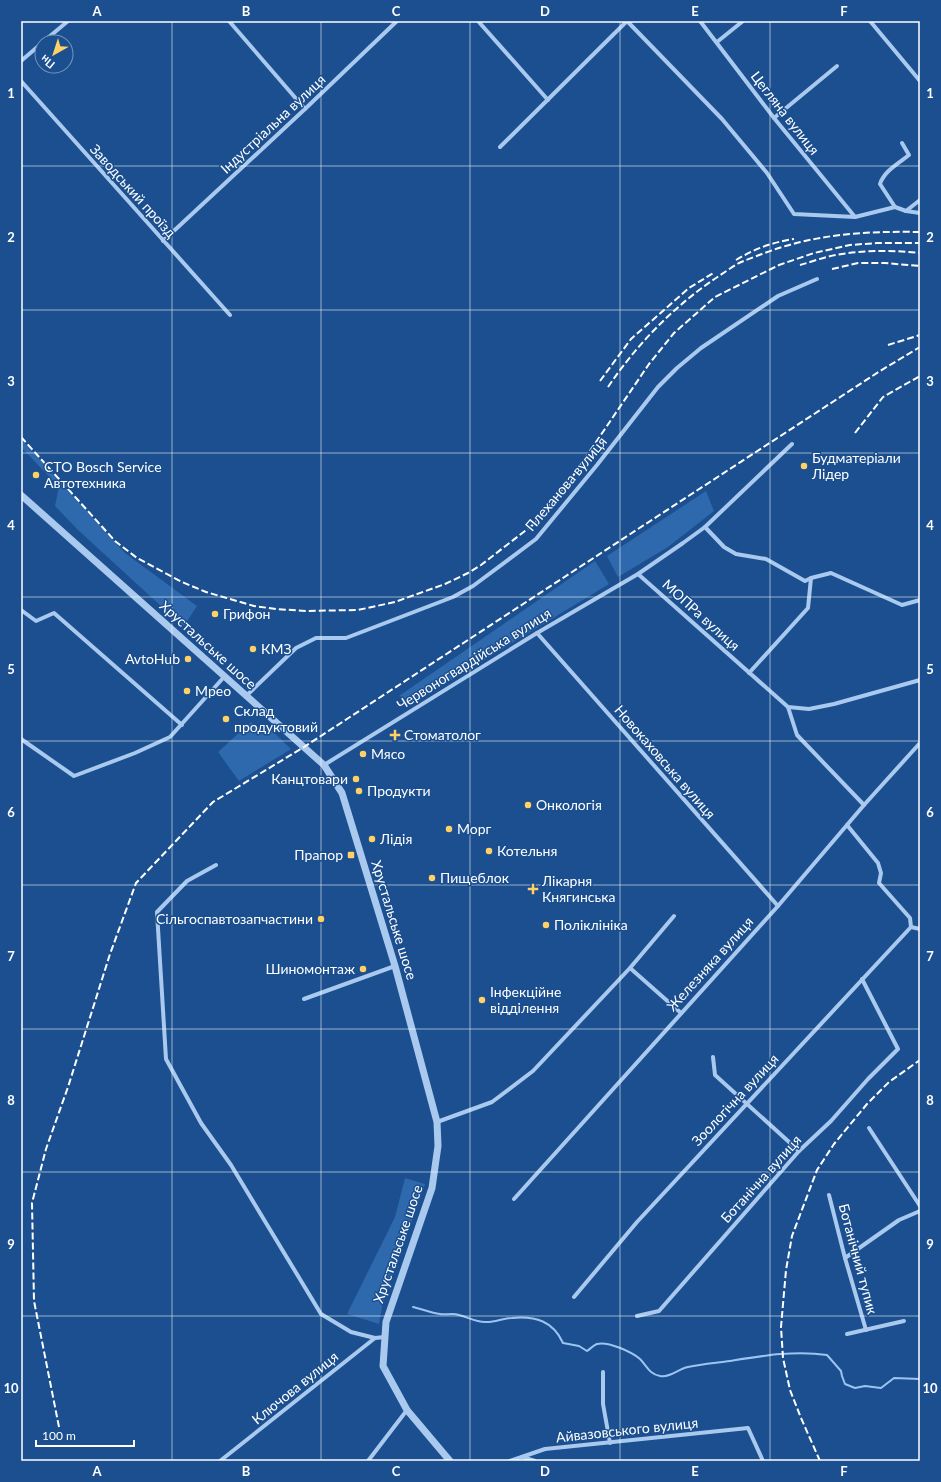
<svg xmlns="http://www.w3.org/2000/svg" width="941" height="1482" font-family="Lato,sans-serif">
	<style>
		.green { fill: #2e69ad }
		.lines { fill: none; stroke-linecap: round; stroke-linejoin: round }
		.stream { stroke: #9cc4f0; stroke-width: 2 }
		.minor { stroke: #a9c9ee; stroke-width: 4 }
		.tertiary { stroke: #a9c9ee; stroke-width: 7 }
		.rail { stroke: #fff; stroke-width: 2; stroke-dasharray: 7 3; stroke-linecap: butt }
		.grid { fill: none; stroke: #fff; stroke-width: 1; stroke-opacity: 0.55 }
		.poi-dot { fill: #ffd166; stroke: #1b4f8f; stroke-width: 1.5 }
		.labels { text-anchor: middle; stroke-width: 3; stroke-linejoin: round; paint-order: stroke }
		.street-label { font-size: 14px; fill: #fff; stroke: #1b4f8f }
		.poi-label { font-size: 14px; fill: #fff; stroke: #1b4f8f; text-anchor: start }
		.neatline { fill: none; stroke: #fff; stroke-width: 1.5 }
		.grid-label { font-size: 13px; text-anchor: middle; font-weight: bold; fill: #fff }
	</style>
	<rect width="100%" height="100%" fill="#1b4f8f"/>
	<g class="green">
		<polygon points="21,439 125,553 197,606 184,626 174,618 78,530 55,506 59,487 21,447"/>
		<polygon points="706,491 714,511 668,547 618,577 607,556"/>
		<polygon points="595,561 609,584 415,702 399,696"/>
		<polygon points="251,722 258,730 265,724 291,749 239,781 218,752"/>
		<polygon points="405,1178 425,1184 383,1302 379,1324 347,1314 395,1217"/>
	</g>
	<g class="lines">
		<path class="stream" d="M413 1307C422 1309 431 1313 440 1314 446 1315 453 1313 459 1315 468 1317 475 1322 485 1322 494 1323 503 1318 512 1318 536 1316 553 1321 563 1343L579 1346 587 1351C590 1349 594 1345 597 1344 608 1341 632 1352 640 1359 647 1366 649 1374 660 1376 670 1378 678 1369 688 1367 702 1364 716 1363 730 1361 761 1356 795 1350 827 1355L841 1371 842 1376 845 1384 855 1388 865 1386 881 1388 894 1378 920 1379"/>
		<g class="minor">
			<polyline points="229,21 305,109"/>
			<polyline points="478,21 548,100"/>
			<polyline points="627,21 722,119 767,173 794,214 855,217 895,207 906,211 920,213"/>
			<polyline points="700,21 774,118 855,217"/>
			<polyline points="870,21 920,81"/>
			<polyline points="43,42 68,21"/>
			<polyline points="717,42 743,21"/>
			<polyline points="21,61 42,43"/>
			<polyline points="21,81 230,315"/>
			<polyline points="774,118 837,66"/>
			<polyline points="500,147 627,21"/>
			<path d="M895 207 880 184C884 171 899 163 909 155L902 143"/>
			<polyline points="906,211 920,200"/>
			<polyline points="163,241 305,109 397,21"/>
			<polyline points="705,527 724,547 736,554 766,559 805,581 811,578 831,573 902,605 920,600"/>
			<polyline points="638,574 788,707 797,735 864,805"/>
			<polyline points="21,610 36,621 54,613 182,725"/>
			<polyline points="537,633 778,906"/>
			<polyline points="749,673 808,608 811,578"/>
			<polyline points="246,696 296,648 316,638 346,638 453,597 473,586 536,539 597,465 658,387 677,368 701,348 778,296 817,279"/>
			<polyline points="788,707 809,709 834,704 920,680"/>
			<polyline points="21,739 74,776 135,753 170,737 224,677"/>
			<polyline points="324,765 537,633 638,574 683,543 705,527 792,444"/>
			<polyline points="847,825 878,863 881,873 879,883 910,918 911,927"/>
			<polyline points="216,865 187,881 157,912 166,1059 201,1123 231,1165 321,1314 351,1332 375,1338"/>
			<polyline points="630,968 681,1013"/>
			<polyline points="304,999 395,966"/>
			<polyline points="713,1057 715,1075 799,1151"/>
			<polyline points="437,1122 492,1102 533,1071 630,968 674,916"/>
			<polyline points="869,1128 920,1206"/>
			<polyline points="829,1195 845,1258 866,1330"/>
			<polyline points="514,1199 778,906 864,805 920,743"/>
			<polyline points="845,1258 899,1220 920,1211"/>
			<polyline points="574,1297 637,1222 911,927 920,929"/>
			<polyline points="637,1316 659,1311 799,1151 831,1121 868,1079 898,1049 862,979"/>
			<polyline points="847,1334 904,1321"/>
			<polyline points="603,1372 603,1404 610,1443"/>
			<polyline points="522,1457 535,1461"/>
			<polyline points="220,1461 375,1338 385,1337"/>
			<polyline points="368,1461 407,1410"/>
			<polyline points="510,1461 545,1449 748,1428 763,1461"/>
		</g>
		<polyline class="tertiary" points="21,495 324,765 342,793 395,966 437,1122 438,1146 432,1188 386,1322 383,1366 407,1410 450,1461"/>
		<g class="rail">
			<path d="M736 260C754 249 773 242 794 239"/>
			<path d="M800 265C811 262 824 257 836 255 864 250 892 250 920 253"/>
			<polyline points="832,269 858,263 885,263 920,266"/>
			<polyline points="888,345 920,335"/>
			<polyline points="600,381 631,339 689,288 715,272"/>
			<path d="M608 387C637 344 675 305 719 276 725 272 732 267 739 263 746 260 754 257 762 254 814 234 864 231 920 232"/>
			<polyline points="855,433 883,397 920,376"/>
			<polyline points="21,437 115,541 137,558 182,582 206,592 254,606 276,609 306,611 358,610 395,602 445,584 468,573 481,565 534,524 573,476 649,364 674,333 715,297 779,265 814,253 850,245 877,243 920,243"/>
			<polyline points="59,1427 34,1301 32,1203 46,1149 68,1087 110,954 136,883 213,802 304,747 880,371 920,347"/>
			<polyline points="820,1461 801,1418 790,1390 783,1358 781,1327 786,1270 792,1236 817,1170 834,1144 867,1104 889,1082 920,1060"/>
		</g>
	</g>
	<path class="grid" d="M172 21V1461M321 21V1461M470 21V1461M620 21V1461M770 21V1461M21 166H920M21 310H920M21 453H920M21 597H920M21 741H920M21 885H920M21 1029H920M21 1172H920M21 1316H920"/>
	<g class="poi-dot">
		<circle cx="804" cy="466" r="4"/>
		<circle cx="36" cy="475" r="4"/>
		<circle cx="215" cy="614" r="4"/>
		<circle cx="253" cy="649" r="4"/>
		<circle cx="188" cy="659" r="4"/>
		<circle cx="187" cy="691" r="4"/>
		<circle cx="226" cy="719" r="4"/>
		<path d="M393 729h4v4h4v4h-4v4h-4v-4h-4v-4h4z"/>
		<circle cx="363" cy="754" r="4"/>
		<circle cx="356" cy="779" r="4"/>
		<circle cx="359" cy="791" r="4"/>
		<circle cx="528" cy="805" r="4"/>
		<circle cx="449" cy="829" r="4"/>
		<circle cx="372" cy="839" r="4"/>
		<circle cx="489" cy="851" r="4"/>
		<rect x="347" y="851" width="8" height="8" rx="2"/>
		<circle cx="432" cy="878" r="4"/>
		<path d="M531 883h4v4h4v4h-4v4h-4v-4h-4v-4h4z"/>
		<circle cx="321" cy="919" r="4"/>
		<circle cx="546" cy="925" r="4"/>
		<circle cx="363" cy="969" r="4"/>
		<circle cx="482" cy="1000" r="4"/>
	</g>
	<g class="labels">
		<g class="street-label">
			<text transform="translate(785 113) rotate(52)" y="5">Цегляна вулиця</text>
			<text transform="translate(273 124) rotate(-43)" y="5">Індустріальна вулиця</text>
			<text transform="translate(133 191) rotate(48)" y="5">Заводський проїзд</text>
			<text transform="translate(566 484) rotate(-50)" y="5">Плеханова вулиця</text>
			<text transform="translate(701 615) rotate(42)" y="5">МОПРа вулиця</text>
			<text transform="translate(208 645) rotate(42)" y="5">Хрустальське шосе</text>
			<text transform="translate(474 659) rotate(-32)" y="5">Червоногвардійська вулиця</text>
			<text transform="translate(665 762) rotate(49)" y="5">Новокаховська вулиця</text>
			<text transform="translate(394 920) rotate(73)" y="5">Хрустальське шосе</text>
			<text transform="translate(710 964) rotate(-48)" y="5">Железняка вулиця</text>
			<text transform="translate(735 1100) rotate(-47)" y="5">Зоологічна вулиця</text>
			<text transform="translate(761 1179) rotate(-48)" y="5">Ботанічна вулиця</text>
			<text transform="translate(398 1244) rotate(-71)" y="5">Хрустальське шосе</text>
			<text transform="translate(858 1259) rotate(75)" y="5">Ботанічний тупик</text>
			<text transform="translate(295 1388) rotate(-39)" y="5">Ключова вулиця</text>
			<text transform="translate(627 1430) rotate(-6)" y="5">Айвазовського вулиця</text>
		</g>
		<g class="poi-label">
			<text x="812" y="463">Будматеріали<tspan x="812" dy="16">Лідер</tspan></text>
			<text x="44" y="472">СТО Bosch Service<tspan x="44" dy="16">Автотехника</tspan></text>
			<text x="223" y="619">Грифон</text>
			<text x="261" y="654">КМЗ</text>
			<text x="180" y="664" text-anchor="end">AvtoHub</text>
			<text x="195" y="696">Мрео</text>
			<text x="234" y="716">Склад<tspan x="234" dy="16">продуктовий</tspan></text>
			<text x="404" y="740">Стоматолог</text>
			<text x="371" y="759">Мясо</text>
			<text x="348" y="784" text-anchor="end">Канцтовари</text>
			<text x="367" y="796">Продукти</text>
			<text x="536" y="810">Онкологія</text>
			<text x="457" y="834">Морг</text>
			<text x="380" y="844">Лідія</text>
			<text x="497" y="856">Котельня</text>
			<text x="343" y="860" text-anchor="end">Прапор</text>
			<text x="440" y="883">Пищеблок</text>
			<text x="542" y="886">Лікарня<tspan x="542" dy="16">Княгинська</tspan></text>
			<text x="313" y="924" text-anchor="end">Сільгоспавтозапчастини</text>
			<text x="554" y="930">Поліклініка</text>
			<text x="355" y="974" text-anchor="end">Шиномонтаж</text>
			<text x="490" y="997">Інфекційне<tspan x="490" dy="16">відділення</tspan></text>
		</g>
	</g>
	<rect width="941" height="1482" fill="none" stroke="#1b4f8f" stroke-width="44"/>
	<g transform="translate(54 54) rotate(219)"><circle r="19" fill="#1b4f8f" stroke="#7695bc"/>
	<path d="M0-3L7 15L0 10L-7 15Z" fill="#ffd166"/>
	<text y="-6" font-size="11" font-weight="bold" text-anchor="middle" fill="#ffffff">Пн</text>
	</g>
	<path d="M36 1440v6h98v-6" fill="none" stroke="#ffffff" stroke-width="2"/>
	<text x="42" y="1440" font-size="12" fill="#ffffff" stroke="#1b4f8f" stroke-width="3" paint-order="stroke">100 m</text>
	<rect x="22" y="22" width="897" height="1438" class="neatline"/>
	<g class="grid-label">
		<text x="97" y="16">A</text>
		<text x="246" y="16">B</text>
		<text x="396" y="16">C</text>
		<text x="545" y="16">D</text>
		<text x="695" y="16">E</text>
		<text x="844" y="16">F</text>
		<text x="11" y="98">1</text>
		<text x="930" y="98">1</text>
		<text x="11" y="242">2</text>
		<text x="930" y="242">2</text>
		<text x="11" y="386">3</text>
		<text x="930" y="386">3</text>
		<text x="11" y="530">4</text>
		<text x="930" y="530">4</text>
		<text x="11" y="674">5</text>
		<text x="930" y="674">5</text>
		<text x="11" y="817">6</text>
		<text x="930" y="817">6</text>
		<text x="11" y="961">7</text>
		<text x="930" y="961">7</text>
		<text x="11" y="1105">8</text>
		<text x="930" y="1105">8</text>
		<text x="11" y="1249">9</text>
		<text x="930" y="1249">9</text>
		<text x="11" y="1393">10</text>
		<text x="930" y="1393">10</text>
		<text x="97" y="1476">A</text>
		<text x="246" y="1476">B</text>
		<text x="396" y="1476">C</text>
		<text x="545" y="1476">D</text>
		<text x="695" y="1476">E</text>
		<text x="844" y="1476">F</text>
	</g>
</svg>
